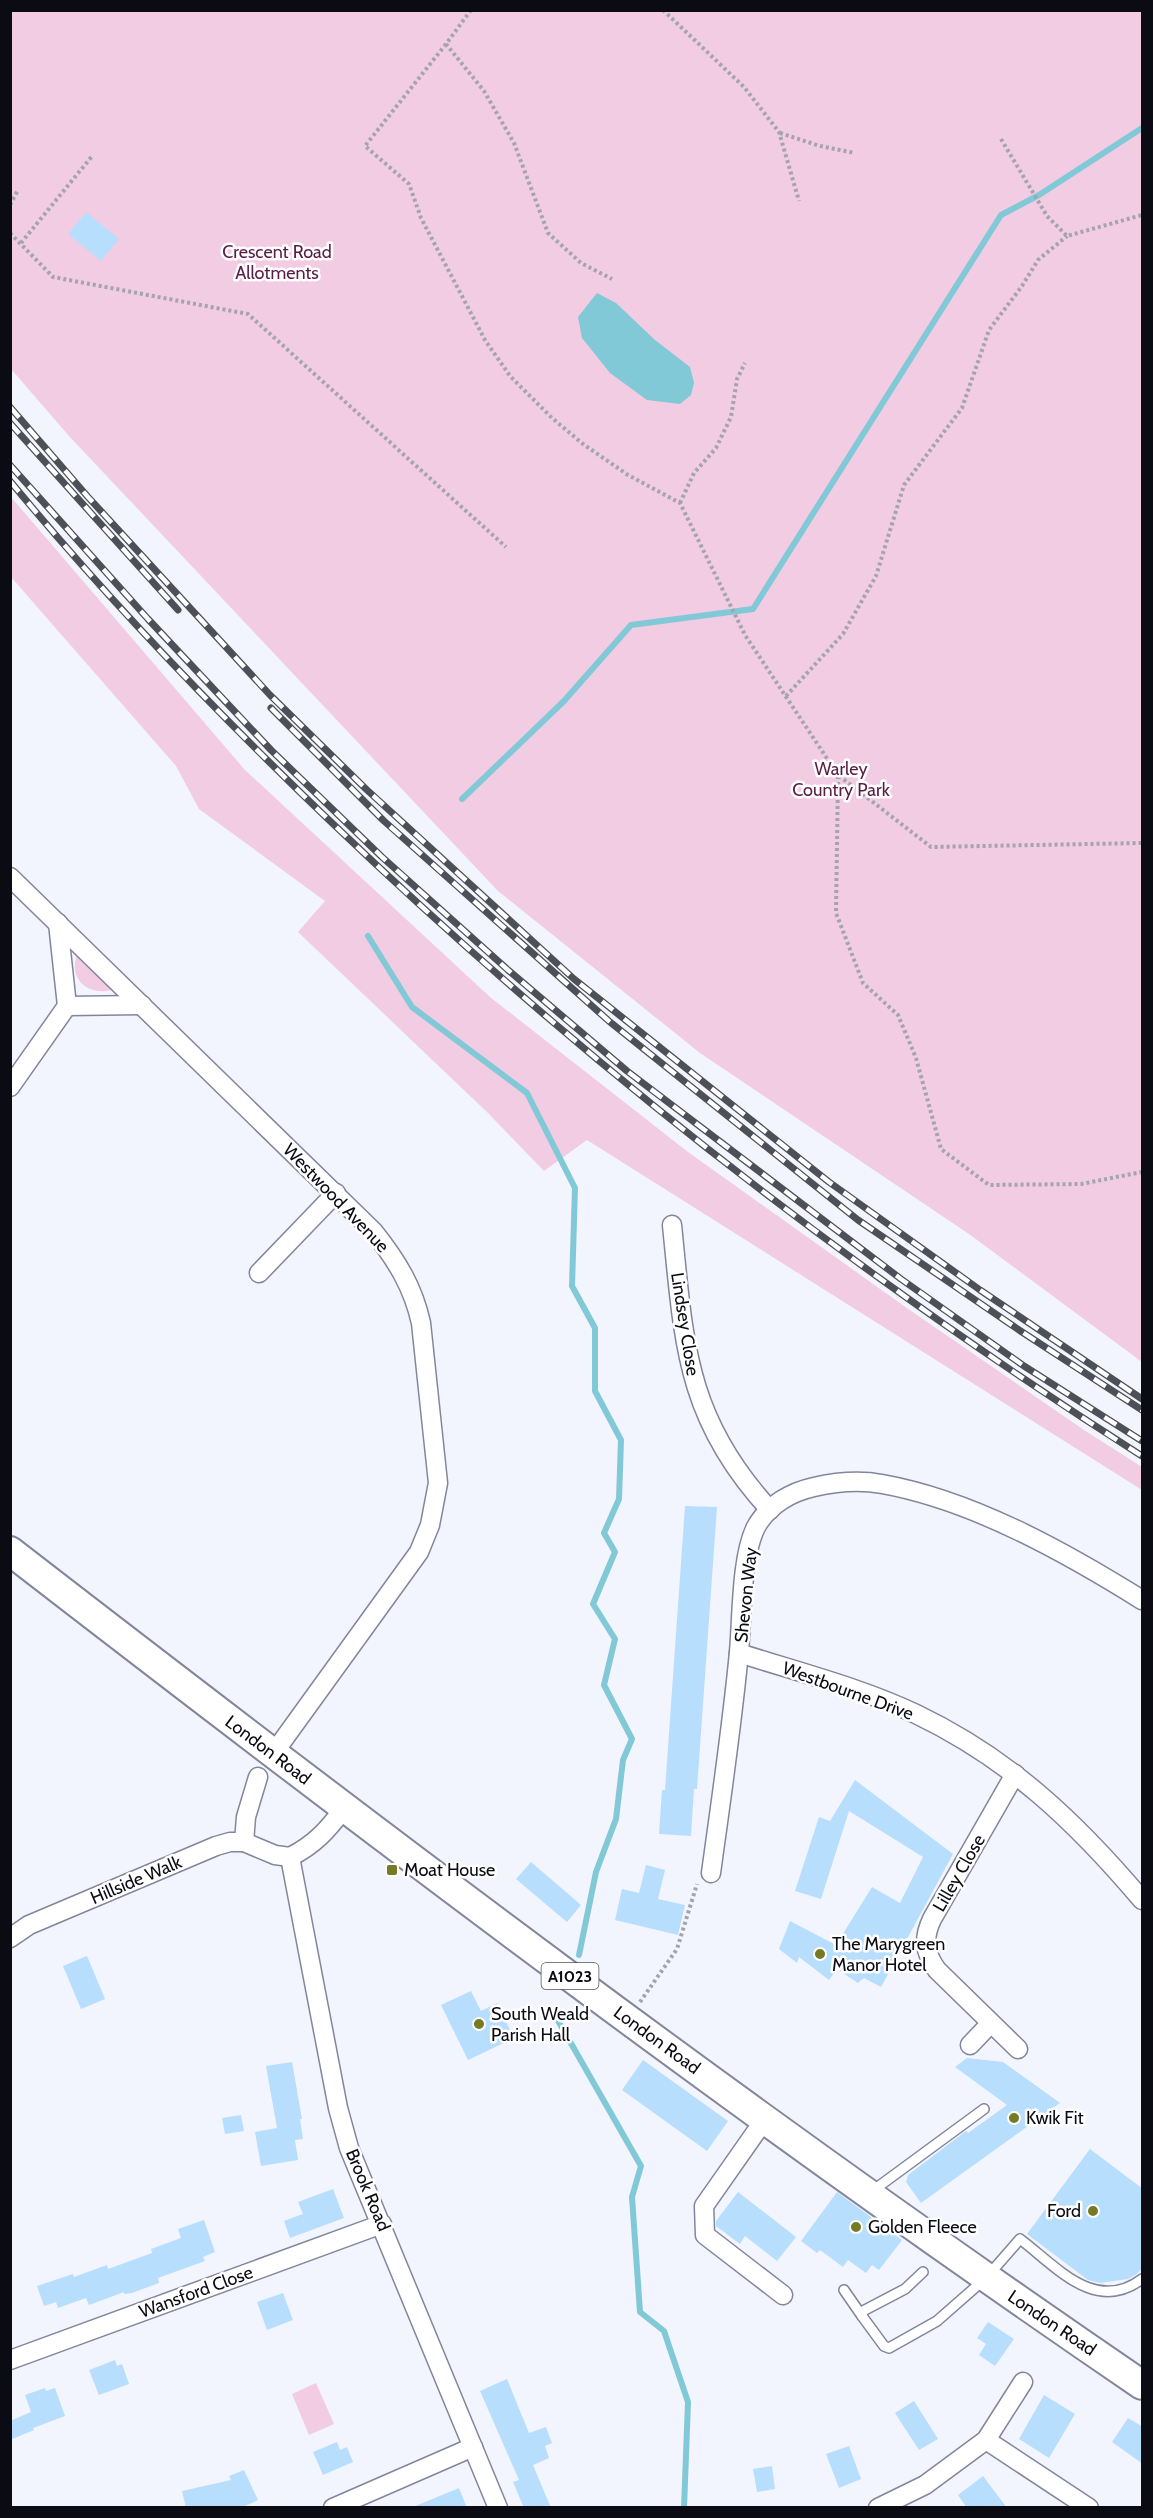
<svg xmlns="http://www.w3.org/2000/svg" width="1153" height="2518" font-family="Cabin,sans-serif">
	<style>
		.green { fill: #f2cce3 }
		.water { fill: #81c9d6 }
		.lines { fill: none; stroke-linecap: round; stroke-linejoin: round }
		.stream { stroke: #81c9d6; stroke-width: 6 }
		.building { fill: #b8defe }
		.service-casing { stroke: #82869c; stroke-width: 12 }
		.minor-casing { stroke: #82869c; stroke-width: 21 }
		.primary-casing { stroke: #82869c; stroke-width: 32 }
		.path { stroke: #a3a4ae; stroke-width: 4; stroke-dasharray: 3 3; stroke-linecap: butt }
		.service { stroke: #fff; stroke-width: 9 }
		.minor { stroke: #fff; stroke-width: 18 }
		.primary { stroke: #fff; stroke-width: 28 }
		.rail-casing { stroke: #4e5058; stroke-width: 7 }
		.rail { stroke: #fff; stroke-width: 4.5; stroke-dasharray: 14; stroke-linecap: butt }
		.poi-dot { fill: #757b24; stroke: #fff; stroke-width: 2 }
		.labels { text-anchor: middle; stroke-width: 5; stroke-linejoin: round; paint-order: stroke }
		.shield { fill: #fff; stroke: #54545a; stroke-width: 1.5 }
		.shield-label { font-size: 16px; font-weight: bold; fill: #0a0b13 }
		.park-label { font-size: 18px; fill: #591c47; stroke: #fff }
		.street-label { font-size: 18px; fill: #0a0b13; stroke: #fff }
		.poi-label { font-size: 18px; fill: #0a0b13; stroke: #fff; text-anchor: start }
	</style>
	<rect width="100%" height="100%" fill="#f2f4fe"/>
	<g class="green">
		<polygon points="10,11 1142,11 1142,1362 969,1234 700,1053 498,891 69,436 11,369"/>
		<polygon points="11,497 245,770 490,997 688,1152 904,1306 1084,1430 1142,1467 1142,1490 587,1140 544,1171 488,1113 298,932 325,901 199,809 176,766 11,577"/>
		<path d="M78 953 114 989C90 998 66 979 78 953Z"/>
		<polygon points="316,2383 334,2424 309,2435 292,2394"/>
	</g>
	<polygon class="water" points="597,293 616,303 655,340 690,367 694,383 691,395 680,404 647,400 610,373 582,338 578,317"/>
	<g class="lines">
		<g class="stream">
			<polyline points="462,799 564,701 631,625 753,609 1001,215 1039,195 1142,128"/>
			<polyline points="368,936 412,1007 527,1093 575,1188 572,1286 595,1328 595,1391 621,1440 619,1499 604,1533 615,1552 593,1604 615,1639 604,1685 632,1739 623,1760 616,1819 596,1872 579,1955"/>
			<polyline points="556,2017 641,2166 632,2197 640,2312 664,2331 688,2402 684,2508"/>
		</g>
	</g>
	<g class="building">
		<polygon points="86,212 119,239 101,261 68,234"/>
		<polygon points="685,1506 717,1507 697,1789 694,1789 691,1836 659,1834 662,1790 665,1790"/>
		<polygon points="855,1780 953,1854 881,1987 864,1978 858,1983 837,1969 829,1980 799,1957 797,1963 779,1949 790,1921 836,1945 872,1887 900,1903 923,1857 849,1811 821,1899 795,1891 819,1817 830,1821"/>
		<polygon points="531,1862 581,1905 567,1922 516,1879"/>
		<polygon points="646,1865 665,1870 658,1899 685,1905 678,1935 615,1920 622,1889 639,1893"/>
		<polygon points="87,1956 105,1999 81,2009 63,1966"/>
		<polygon points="471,1991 481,2011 497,2003 514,2038 468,2060 441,2005"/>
		<polygon points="967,2058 1003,2062 1060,2103 921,2203 906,2182 908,2175 966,2131 968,2133 1007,2105 955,2067"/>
		<polygon points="643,2060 728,2121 707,2151 622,2090"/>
		<polygon points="292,2062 302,2119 300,2119 303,2139 295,2140 298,2160 261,2166 255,2132 277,2128 266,2066"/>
		<polygon points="241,2115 244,2131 225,2134 222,2118"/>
		<polygon points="1090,2149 1143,2189 1143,2267 1137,2274 1128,2279 1100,2283 1088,2280 1027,2234"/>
		<polygon points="333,2189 344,2218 290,2238 284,2221 303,2214 298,2202"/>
		<polygon points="738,2192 796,2237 777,2261 745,2236 740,2244 716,2226 716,2221"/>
		<polygon points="837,2192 902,2240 879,2270 872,2265 866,2273 848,2260 843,2267 820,2250 817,2253 801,2241"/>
		<polygon points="204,2220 215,2252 203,2257 205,2261 158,2278 159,2283 132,2293 124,2294 124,2292 89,2305 86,2298 58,2308 56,2302 44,2306 37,2286 73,2274 74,2277 107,2265 108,2269 152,2253 151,2249 181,2238 178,2229"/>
		<polygon points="283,2293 293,2320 267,2330 257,2302"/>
		<polygon points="988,2322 1014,2339 995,2366 979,2355 986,2344 977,2338"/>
		<polygon points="115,2360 117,2366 122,2364 129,2384 99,2395 89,2370"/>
		<polygon points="507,2379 529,2433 546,2427 552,2443 545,2446 549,2458 533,2465 551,2508 524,2508 513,2482 519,2480 480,2391"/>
		<polygon points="45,2388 46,2391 55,2388 65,2416 33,2428 34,2430 10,2440 10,2421 31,2412 25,2395"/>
		<polygon points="1044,2395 1075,2414 1049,2458 1019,2439"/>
		<polygon points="914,2401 938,2439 919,2450 895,2413"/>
		<polygon points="1128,2418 1143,2427 1143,2464 1112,2442"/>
		<polygon points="337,2442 340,2450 347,2447 353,2462 323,2475 313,2452"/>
		<polygon points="849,2446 861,2479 839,2488 826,2454"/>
		<polygon points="772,2466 775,2489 757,2492 753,2469"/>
		<polygon points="244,2470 258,2500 241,2508 186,2508 182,2491 231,2480 229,2476"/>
		<polygon points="983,2476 1007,2508 967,2508 958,2495"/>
		<polygon points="459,2488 467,2508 413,2508 413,2507"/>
	</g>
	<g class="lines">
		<g class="service-casing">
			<g id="service">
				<polyline points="871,2192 984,2109"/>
				<path d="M923 2272 905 2289 863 2311 862 2316 884 2346 889 2348 937 2321 986 2278 1020 2239C1057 2267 1095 2314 1142 2279"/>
				<polyline points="844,2290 862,2316"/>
			</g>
		</g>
		<g class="minor-casing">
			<g id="minor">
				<path d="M10 877 374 1232C397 1261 413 1287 421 1323L438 1483 430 1525 419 1552 273 1754"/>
				<polyline points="67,1006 142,1005"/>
				<polyline points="10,1087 67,1006 58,923"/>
				<path d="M672 1225C684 1342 685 1418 770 1510"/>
				<polyline points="259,1273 336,1193"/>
				<path d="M739 1653C798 1672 859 1687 916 1714 1010 1759 1076 1822 1142 1900"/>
				<path d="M1015 1774 932 1919C923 1938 924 1952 937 1970L1018 2049"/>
				<polyline points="258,1777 246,1817 244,1842 275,1855 290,1857"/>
				<path d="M344 1808C328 1830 314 1845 290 1857L338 2108 349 2148 498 2508"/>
				<path d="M711 1873C721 1800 732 1726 739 1652 742 1618 741 1556 756 1527 768 1505 791 1492 814 1487 836 1482 860 1480 882 1484 972 1500 1065 1552 1142 1600"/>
				<polyline points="10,1938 29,1925 216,1846 230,1842 244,1842"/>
				<polyline points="970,2045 991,2023"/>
				<polyline points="765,2119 704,2206 705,2235 783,2295"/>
				<polyline points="10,2360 382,2224"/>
				<polyline points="986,2440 1089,2508"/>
				<polyline points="333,2508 473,2447"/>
				<polyline points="878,2508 925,2485 986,2440 1023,2382"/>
			</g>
		</g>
		<g class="primary-casing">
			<path id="primary" d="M10 1551C381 1838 755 2121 1142 2385"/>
		</g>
		<g class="path">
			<polyline points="471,10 446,44 484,91 514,143 548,233 581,263 612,279"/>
			<polyline points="663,10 744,87 779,132 799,201"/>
			<polyline points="446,44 365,146 409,184 421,218 485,340 510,376 552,418 583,444 628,475 680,503 745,635 838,775 931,847 1142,843"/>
			<polyline points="780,133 820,146 855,153"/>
			<polyline points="1001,139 1047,216 1067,236 1142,215"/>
			<polyline points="10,205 18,190"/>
			<polyline points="10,233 53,277 248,314 506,547"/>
			<polyline points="21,243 93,155"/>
			<polyline points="680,503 694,473 716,448 731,417 737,379 745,363"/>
			<polyline points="786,696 843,634 876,576 904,485 962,408 989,330 1022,286 1038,260 1067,236"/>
			<polyline points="838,776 836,913 863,983 898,1015 916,1058 941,1149 989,1185 1081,1184 1142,1172"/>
			<polyline points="640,2002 677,1949 697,1884"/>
		</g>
		<use href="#service" class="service"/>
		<use href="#minor" class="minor"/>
		<use href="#primary" class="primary"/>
		<g class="rail-casing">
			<g id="rail">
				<polyline points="10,407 88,497 270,695 367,790 574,979 829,1182 980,1290 1142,1399"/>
				<polyline points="10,423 178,610"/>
				<polyline points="10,465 148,619 271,750 382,857 508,970 627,1071 901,1279 1024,1366 1142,1441"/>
				<path d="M10 481C109 601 218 714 330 821 579 1059 852 1272 1142 1456"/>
				<polyline points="271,708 384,821 610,1022 858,1220 1022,1332 1142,1410"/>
			</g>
		</g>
		<use href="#rail" class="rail"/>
	</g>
	<g class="poi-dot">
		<rect x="386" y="1864" width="12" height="12" rx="3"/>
		<circle cx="820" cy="1954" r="6"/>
		<circle cx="479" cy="2024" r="6"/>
		<circle cx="1014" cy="2118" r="6"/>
		<circle cx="1093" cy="2211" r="6"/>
		<circle cx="856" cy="2227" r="6"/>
	</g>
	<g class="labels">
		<rect class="shield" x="541.5" y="1963" width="57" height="26" rx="4.5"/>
		<g class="shield-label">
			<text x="570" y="1982">A1023</text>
		</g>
		<g class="park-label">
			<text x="277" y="258">Crescent Road<tspan x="277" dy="21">Allotments</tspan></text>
			<text x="841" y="775">Warley<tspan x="841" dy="21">Country Park</tspan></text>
		</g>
		<g class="street-label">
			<text transform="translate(336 1198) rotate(46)" y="6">Westwood Avenue</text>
			<text transform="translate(685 1324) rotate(81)" y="6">Lindsey Close</text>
			<text transform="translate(746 1595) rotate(-84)" y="6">Shevon Way</text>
			<text transform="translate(848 1691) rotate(20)" y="6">Westbourne Drive</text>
			<text transform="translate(268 1750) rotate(37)" y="6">London Road</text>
			<text transform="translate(959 1873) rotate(-60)" y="6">Lilley Close</text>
			<text transform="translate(136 1880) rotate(-23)" y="6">Hillside Walk</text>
			<text transform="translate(657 2040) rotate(36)" y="6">London Road</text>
			<text transform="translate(368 2190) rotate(67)" y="6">Brook Road</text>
			<text transform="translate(196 2292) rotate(-20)" y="6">Wansford Close</text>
			<text transform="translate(1052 2323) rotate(34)" y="6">London Road</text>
		</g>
		<g class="poi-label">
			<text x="404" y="1876">Moat House</text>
			<text x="832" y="1950">The Marygreen<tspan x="832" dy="21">Manor Hotel</tspan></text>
			<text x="491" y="2020">South Weald<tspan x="491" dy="21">Parish Hall</tspan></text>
			<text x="1026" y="2124">Kwik Fit</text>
			<text x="1081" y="2217" text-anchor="end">Ford</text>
			<text x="868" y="2233">Golden Fleece</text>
		</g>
	</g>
	<rect width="1153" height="2518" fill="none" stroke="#0a0b13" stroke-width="24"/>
</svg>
